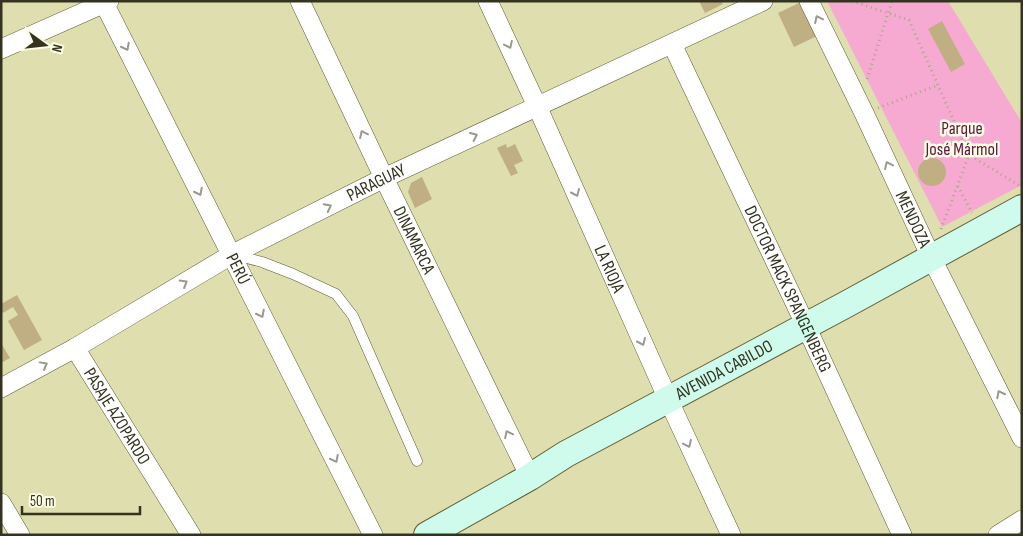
<svg xmlns="http://www.w3.org/2000/svg" width="1023" height="536" font-family="'Sofia Sans Condensed',sans-serif">
	<style>
		.park { fill: #f6aad1 }
		.building { fill: #c1af84 }
		.lines { fill: none; stroke-linecap: round; stroke-linejoin: round }
		.lane-casing { stroke: #5f5e34; stroke-width: 11 }
		.street-casing { stroke: #5f5e34; stroke-width: 20 }
		.secondary-casing { stroke: #5f5e34; stroke-width: 28 }
		.path { stroke: #a8a882; stroke-width: 3; stroke-dasharray: 1 4; stroke-linecap: butt }
		.lane { stroke: #fff; stroke-width: 10 }
		.street { stroke: #fff; stroke-width: 19 }
		.secondary { stroke: #cefbec; stroke-width: 26 }
		.oneway { stroke: #999990 }
		.labels { text-anchor: middle; stroke-width: 5; stroke-linejoin: round; paint-order: stroke }
		.park-label { font-size: 18px; fill: #5a1740; stroke: #fdfde6 }
		.street-label { font-size: 18px; fill: #333320; stroke: #fdfde6 }
	</style>
	<rect width="100%" height="100%" fill="#dedeaf"/>
	<polygon class="park" points="827,1 948,1 1022,123 1022,185 942,227"/>
	<g class="building">
		<polygon points="699,1 721,1 723,4 705,13"/>
		<polygon points="799,3 802,4 817,36 794,47 778,13"/>
		<polygon points="942,21 965,64 951,72 928,29"/>
		<polygon points="506,144 507,148 515,144 523,161 514,165 518,173 511,176 497,148"/>
		<circle cx="932" cy="172" r="14"/>
		<polygon points="422,177 432,199 415,208 408,192 411,183"/>
		<polygon points="17,295 42,340 24,350 8,321 18,315 13,307 3,313 1,310 1,304"/>
		<polygon points="1,343 10,358 1,363"/>
	</g>
	<g class="lines">
		<g class="lane-casing">
			<polyline id="lane" points="235,255 262,262 293,274 336,294 353,316 417,461"/>
		</g>
		<g class="street-casing">
			<g id="street">
				<path id="s1" d="M103 1 373 535"/>
				<path id="s2" d="M300 1 384 178 530 477"/>
				<path id="s3" d="M488 1 537 106 668 399 731 535"/>
				<path id="s4" d="M809 1 864 113 931 257 1022 438"/>
				<path id="s5" d="M672 44 806 326 902 535"/>
				<polyline points="1,49 109,1"/>
				<path id="s6" d="M75 348 191 535"/>
				<path id="s7" d="M1 388 75 348 231 255 384 178 763 1"/>
				<polyline points="1,503 20,535"/>
				<polyline points="998,535 1022,520"/>
			</g>
		</g>
		<g class="secondary-casing">
			<g id="secondary">
				<path id="s8" d="M427 535 530 477 566 454 845 305 1022 208"/>
			</g>
		</g>
		<g class="path">
			<polyline points="852,1 909,20 969,155 1022,187"/>
			<polyline points="867,79 892,1"/>
			<polyline points="878,108 938,85"/>
			<polyline points="958,186 972,213"/>
			<polyline points="941,229 969,155"/>
		</g>
		<use href="#lane" class="lane"/>
		<use href="#street" class="street"/>
		<use href="#secondary" class="secondary"/>
	</g>
	<defs><path id="oneway-chevron" d="M-2-3.5L2.5 0L-2 3.5" fill="none" stroke-width="1.6" stroke-linecap="round" stroke-linejoin="round" transform="scale(1.25)"/></defs>
	<g class="oneway">
		<use href="#oneway-chevron" transform="translate(818 19) rotate(-116)"/>
		<use href="#oneway-chevron" transform="translate(509 45) rotate(65)"/>
		<use href="#oneway-chevron" transform="translate(126 47) rotate(63)"/>
		<use href="#oneway-chevron" transform="translate(363 134) rotate(-115)"/>
		<use href="#oneway-chevron" transform="translate(474 136) rotate(-25)"/>
		<use href="#oneway-chevron" transform="translate(888 165) rotate(-115)"/>
		<use href="#oneway-chevron" transform="translate(199 192) rotate(63)"/>
		<use href="#oneway-chevron" transform="translate(576 193) rotate(66)"/>
		<use href="#oneway-chevron" transform="translate(328 207) rotate(-27)"/>
		<use href="#oneway-chevron" transform="translate(184 283) rotate(-31)"/>
		<use href="#oneway-chevron" transform="translate(261 314) rotate(63)"/>
		<use href="#oneway-chevron" transform="translate(642 342) rotate(66)"/>
		<use href="#oneway-chevron" transform="translate(44 365) rotate(-29)"/>
		<use href="#oneway-chevron" transform="translate(1000 394) rotate(-117)"/>
		<use href="#oneway-chevron" transform="translate(508 434) rotate(-116)"/>
		<use href="#oneway-chevron" transform="translate(688 444) rotate(65)"/>
		<use href="#oneway-chevron" transform="translate(335 459) rotate(63)"/>
	</g>
	<g class="labels">
		<g class="park-label">
			<text x="962" y="134">Parque<tspan x="962" dy="21">José Mármol</tspan></text>
		</g>
		<g class="street-label">
			<text dy="6" stroke="none"><textPath href="#s7" startOffset="428">PARAGUAY</textPath></text>
			<text dy="6" stroke="none"><textPath href="#s4" startOffset="242">MENDOZA</textPath></text>
			<text dy="6" stroke="none"><textPath href="#s2" startOffset="265">DINAMARCA</textPath></text>
			<text dy="6" stroke="none"><textPath href="#s3" startOffset="294">LA RIOJA</textPath></text>
			<text dy="6" stroke="none"><textPath href="#s1" startOffset="300">PERÚ</textPath></text>
			<text dy="6" stroke="none"><textPath href="#s5" startOffset="271">DOCTOR MACK SPANGENBERG</textPath></text>
			<text dy="6" stroke="none"><textPath href="#s8" startOffset="340">AVENIDA CABILDO</textPath></text>
			<text dy="6" stroke="none"><textPath href="#s6" startOffset="80">PASAJE AZOPARDO</textPath></text>
		</g>
	</g>
	<rect width="1023" height="536" fill="none" stroke="#333320" stroke-width="5"/>
	<g transform="translate(45 45) rotate(105)" stroke="#fdfde6" stroke-width="4" paint-order="stroke">
	<path d="M0-4L9 19L0 12L-9 19Z" fill="#333320"/>
	<text y="-8" font-size="14" font-weight="bold" text-anchor="middle" fill="#333320">N</text>
	</g>
	<path d="M22 506v8h118v-8" fill="none" stroke="#333320" stroke-width="2.5"/>
	<text x="30" y="506" font-size="15" fill="#333320" stroke="#fdfde6" stroke-width="4" paint-order="stroke">50 m</text>
</svg>
